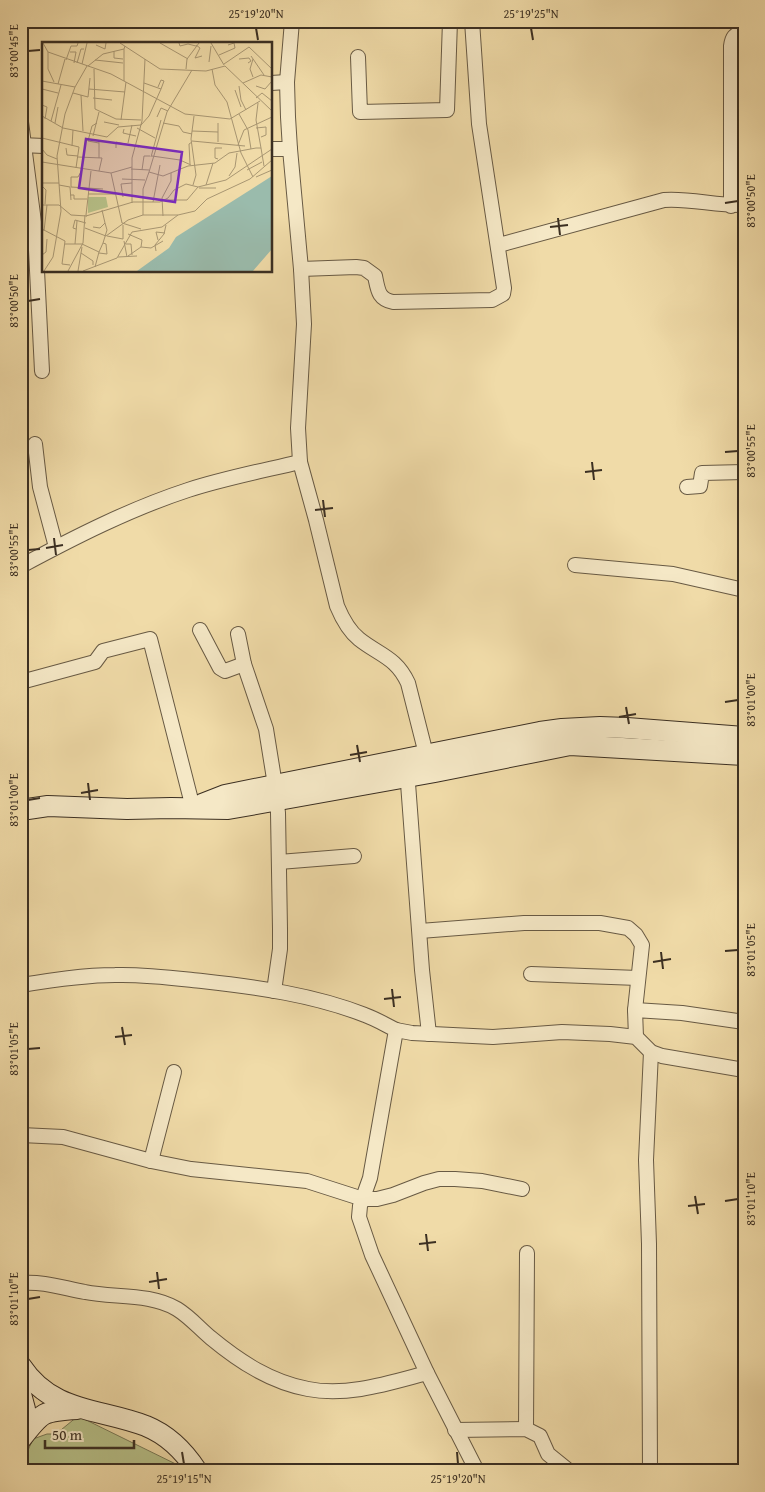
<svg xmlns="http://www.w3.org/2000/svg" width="765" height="1492" font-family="'Gentium Book Plus',serif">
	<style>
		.green { fill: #b7c189; stroke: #797856 }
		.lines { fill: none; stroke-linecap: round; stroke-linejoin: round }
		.street-casing { stroke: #685a44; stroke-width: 16 }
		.secondary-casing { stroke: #3b2f22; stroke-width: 22 }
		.street { stroke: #f5e8c6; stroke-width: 14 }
		.secondary { stroke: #f5e8c6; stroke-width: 20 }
		.ticks { fill: none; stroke: #3b2f22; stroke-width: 2 }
		.inset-road { fill: none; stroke: #a89672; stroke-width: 1 }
		.view { fill: #7b2cbf; fill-opacity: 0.15; stroke: #7b2cbf; stroke-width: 2.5 }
		.inset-edge { fill: none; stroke: #3b2f22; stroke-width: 2.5 }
		.neatline { fill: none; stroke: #3b2f22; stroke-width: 2 }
		.ticks-label { font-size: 12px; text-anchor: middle; fill: #3b2f22 }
	</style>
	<rect width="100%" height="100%" fill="#f0dba8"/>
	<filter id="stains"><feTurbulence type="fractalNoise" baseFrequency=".004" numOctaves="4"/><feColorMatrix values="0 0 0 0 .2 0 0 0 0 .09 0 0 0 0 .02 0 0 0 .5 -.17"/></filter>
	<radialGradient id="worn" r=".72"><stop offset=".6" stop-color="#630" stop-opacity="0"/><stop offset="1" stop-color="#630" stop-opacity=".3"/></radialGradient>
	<polygon class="green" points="78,1416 190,1471 21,1471 21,1466 33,1439 47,1434 56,1434"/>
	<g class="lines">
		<g class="street-casing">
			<g id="street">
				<path d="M292 21 287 82 288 117 290 149 301 269 304 324 298 428 300 462 316 520 337 606C342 618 349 631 359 639 379 655 396 657 408 683L428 762"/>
				<polyline points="358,57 360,112 447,110 450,21"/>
				<polyline points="271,83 287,82"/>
				<polyline points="21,122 35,230 42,371"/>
				<polyline points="21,145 44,146"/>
				<polyline points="271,149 290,149"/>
				<path d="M731 206V46C732 38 734 33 744 33"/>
				<path d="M499 245 664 200C690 198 717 206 744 205"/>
				<path d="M301 269 356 267 364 268 375 276C378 290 378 299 393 302L492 300 503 294 504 288 479 124 472 21"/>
				<polyline points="35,444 40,487 56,547"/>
				<polyline points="687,487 700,486 702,473 744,472"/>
				<polyline points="575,565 673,574 744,590"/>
				<path d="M21 566C75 537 130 509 188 490 225 478 262 471 300 462"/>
				<polyline points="200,630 220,668 225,671 244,664"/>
				<polyline points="238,634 244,664 266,729 275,785 278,813 280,929 280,949 274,991"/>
				<polyline points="21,682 95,662 103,651 150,639 193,808"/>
				<polyline points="407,770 422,970 429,1034"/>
				<polyline points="279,862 354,856"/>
				<polyline points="420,931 524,923 600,923 628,928 636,935 642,945 635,1010"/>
				<polyline points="531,974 638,978"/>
				<path d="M21 985C52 980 84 975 115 975 144 974 174 978 202 981 257 987 314 995 365 1015 376 1019 386 1025 396 1030L370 1178 360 1206 359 1217 372 1255 427 1373 477 1471"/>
				<polyline points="396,1030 412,1033 493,1037 562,1032 610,1034 636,1037 651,1052 662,1056 744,1070"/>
				<polyline points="636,1037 635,1010 682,1013 744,1022"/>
				<polyline points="21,1135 63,1137 151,1161 191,1169 307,1181 363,1199 377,1199 393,1195 424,1183 439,1179 455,1179 482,1181 522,1189"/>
				<polyline points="151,1161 174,1072"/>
				<path d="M21 1283C43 1281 63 1288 85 1292 114 1298 150 1293 177 1309 190 1317 200 1329 211 1338 240 1362 271 1382 308 1389 347 1397 389 1383 427 1373"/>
				<polyline points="526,1429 527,1253"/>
				<polyline points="455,1430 526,1429 540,1436 548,1454 569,1471"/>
				<polyline points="650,1471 649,1244 646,1160 651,1052"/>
			</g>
		</g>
		<g class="secondary-casing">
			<g id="secondary">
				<polyline points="202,804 225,795 540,732 562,729 600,727 627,728 744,737"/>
				<polyline points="21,810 48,806 127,809 171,808 228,809 435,772 570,745 744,755"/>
				<path d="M21 1366C52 1413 99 1408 146 1426 168 1435 184 1451 197 1471"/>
				<polyline points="21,1394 25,1409 21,1431"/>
				<path d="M21 1439C42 1412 42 1411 77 1409"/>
			</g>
		</g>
		<use href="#street" class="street"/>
		<use href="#secondary" class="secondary"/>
	</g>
	<path class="ticks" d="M256 28 258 40M531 28 533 40M28 51 40 50M725 203 738 201M558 218 560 235M550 227 568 225M28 301 40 299M725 452 738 451M592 462 594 480M585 472 602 470M323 500 325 517M315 510 333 508M54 538 56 555M46 548 63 545M28 550 40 549M725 702 738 700M626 707 629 724M619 717 636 714M357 745 360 762M350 755 367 752M88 783 90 800M81 793 98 790M28 800 40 798M725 951 738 950M661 952 663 969M653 962 671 959M392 989 394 1007M384 999 401 997M122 1027 125 1045M115 1037 132 1035M28 1049 40 1048M695 1196 698 1214M725 1201 738 1199M688 1206 705 1204M426 1234 428 1251M419 1244 436 1242M157 1272 159 1289M149 1282 167 1279M28 1299 40 1297M182 1452 184 1464M457 1452 458 1464"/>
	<g transform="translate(42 42)">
		<rect width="230" height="230" fill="#f0dba8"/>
		<path d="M46 155H64L66 165 46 171Z" fill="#b7c189"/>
		<path d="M230 134V207L211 229H95L127 206 134 195Z" fill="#9abbac"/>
		<path class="inset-road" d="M1 1 6 10 69 32 143 72 188 77 218 59M78 1 118 27 164 29 183 24 230 69M118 1 146 17M137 1 138 4 146 2 154 4M169 1 182 23M54 3 63 7 64 1M154 3 158 6 153 16 160 14M82 7V39M72 9V16L81 17M6 10V27L12 40M28 10H34L32 21M177 13 193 6 192 1 186 3M209 14 222 33M197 17 207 16 209 19 206 21M211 17 208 27 211 35M24 18 29 4H35L36 1M53 18 81 21M167 20 169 4M35 21 39 7H42M40 22 45 1M182 22 207 5 230 27M46 24 61 12 82 7 83 4M52 27 53 67 74 77 99 78M144 27 145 17 157 1M170 27 173 43 185 60 199 111 211 135M0 39 33 45M201 41 219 33 230 35M16 42 23 17M197 44 199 58 204 68M214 44 223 47 230 39M116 45 119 38 122 39 119 47M0 47 16 51M47 47 83 50M193 48 199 65M31 51 46 55 48 36M39 53 41 89M51 56 70 58M214 56 220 51 230 59M216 61 214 78 219 106M0 63 5 65 3 77M197 72 206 88 209 107M0 74 21 86 65 95 76 85 99 83 107 74 119 47 102 41M115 75 119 66 126 69M79 78 84 40M9 79 19 43M62 80 77 83M13 81 16 65M55 81 50 84 46 99 57 101M121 81 137 84 141 90 150 92M95 86 113 96M214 86 224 85V93L219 95M82 87 81 91 94 94M150 89 176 90M51 94 57 70M0 96 37 105 34 126M57 99V116M150 99 203 104M176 100V81M86 101 90 83M196 103 202 88 230 75M30 104 31 88M24 106 25 113 36 114M74 106V100L97 105M0 107 5 113 15 117M110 114 138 118 149 123M36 115 60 116 57 129M109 115 119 78M176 117 173 116V106H180M0 120 69 131 90 125M148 122 147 102 150 100M89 127 107 128M40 128 36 135H29V145L61 147M100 128 102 114H108M205 128 220 120M107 130 125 70 150 28M69 131 80 181 99 187M187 134 193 125 195 111M214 135 230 128M80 137 103 138M0 141H17M17 143 28 145 29 158M151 143 154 133 149 97 152 74M164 143 171 121M0 144 4 148 3 162M157 146H174M46 152H74M28 153H32V157H45M81 155 79 142 90 141M124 158H145L156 145M111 160 118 123M90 161V116L100 79 103 17M0 163H17L29 173 45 174M44 173 49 129M101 173H136L153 169 165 157 208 137 230 118M44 174 91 160H118L126 156 132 148 144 142 156 145 184 138 230 107M121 174 120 156 129 139V131M51 185 58 186 63 181 60 168M43 186 64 194 86 178 101 173V147L107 130 121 134 146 124 173 121 187 111 214 106H219L222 124M0 187 23 199 20 222 28 223M34 187 31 186 33 178 44 181M2 189 5 163M86 192 100 198 99 205M65 194 81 197V183M116 198 114 190 123 191M82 199 85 215M61 201 65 188 63 181M23 202H40L57 210 53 225M33 202 35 179M84 202H89L90 213M114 209 113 203 122 192 124 183M39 211 51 219V223M57 211 65 212 64 202 61 201 57 210M0 213 4 210 5 197M86 214 99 205 109 206 121 199M76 215 95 214M2 229 11 215 19 169 15 114 23 72 33 45 45 24M26 229 41 201 43 173M36 229 40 205M41 229 75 216 90 190 120 185 136 173"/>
		<path class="view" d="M44 97 140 110 133 160 37 146Z"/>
		<rect width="230" height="230" class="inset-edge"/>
	</g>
	<rect width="765" height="1492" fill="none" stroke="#f0dba8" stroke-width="55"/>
	<path d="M45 1440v8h89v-8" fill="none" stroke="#3b2f22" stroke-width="2.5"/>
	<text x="52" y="1440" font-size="15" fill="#3b2f22" stroke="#f5e8c6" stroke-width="4" paint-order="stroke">50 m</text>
	<rect x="28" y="28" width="710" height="1436" class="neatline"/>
	<g class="ticks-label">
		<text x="256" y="18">25°19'20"N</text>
		<text x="531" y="18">25°19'25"N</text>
		<text transform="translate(14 51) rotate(-90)" y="4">83°00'45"E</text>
		<text transform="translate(751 201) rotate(-90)" y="4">83°00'50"E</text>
		<text transform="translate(14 301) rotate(-90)" y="4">83°00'50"E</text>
		<text transform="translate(751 451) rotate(-90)" y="4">83°00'55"E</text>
		<text transform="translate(14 550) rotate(-90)" y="4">83°00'55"E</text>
		<text transform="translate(751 700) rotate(-90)" y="4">83°01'00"E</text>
		<text transform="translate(14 800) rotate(-90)" y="4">83°01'00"E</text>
		<text transform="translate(751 950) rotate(-90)" y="4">83°01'05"E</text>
		<text transform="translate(14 1049) rotate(-90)" y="4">83°01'05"E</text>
		<text transform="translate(751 1199) rotate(-90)" y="4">83°01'10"E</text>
		<text transform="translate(14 1299) rotate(-90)" y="4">83°01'10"E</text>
		<text x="184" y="1483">25°19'15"N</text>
		<text x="458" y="1483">25°19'20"N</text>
	</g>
	<rect width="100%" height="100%" filter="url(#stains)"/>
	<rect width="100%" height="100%" fill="url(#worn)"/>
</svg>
